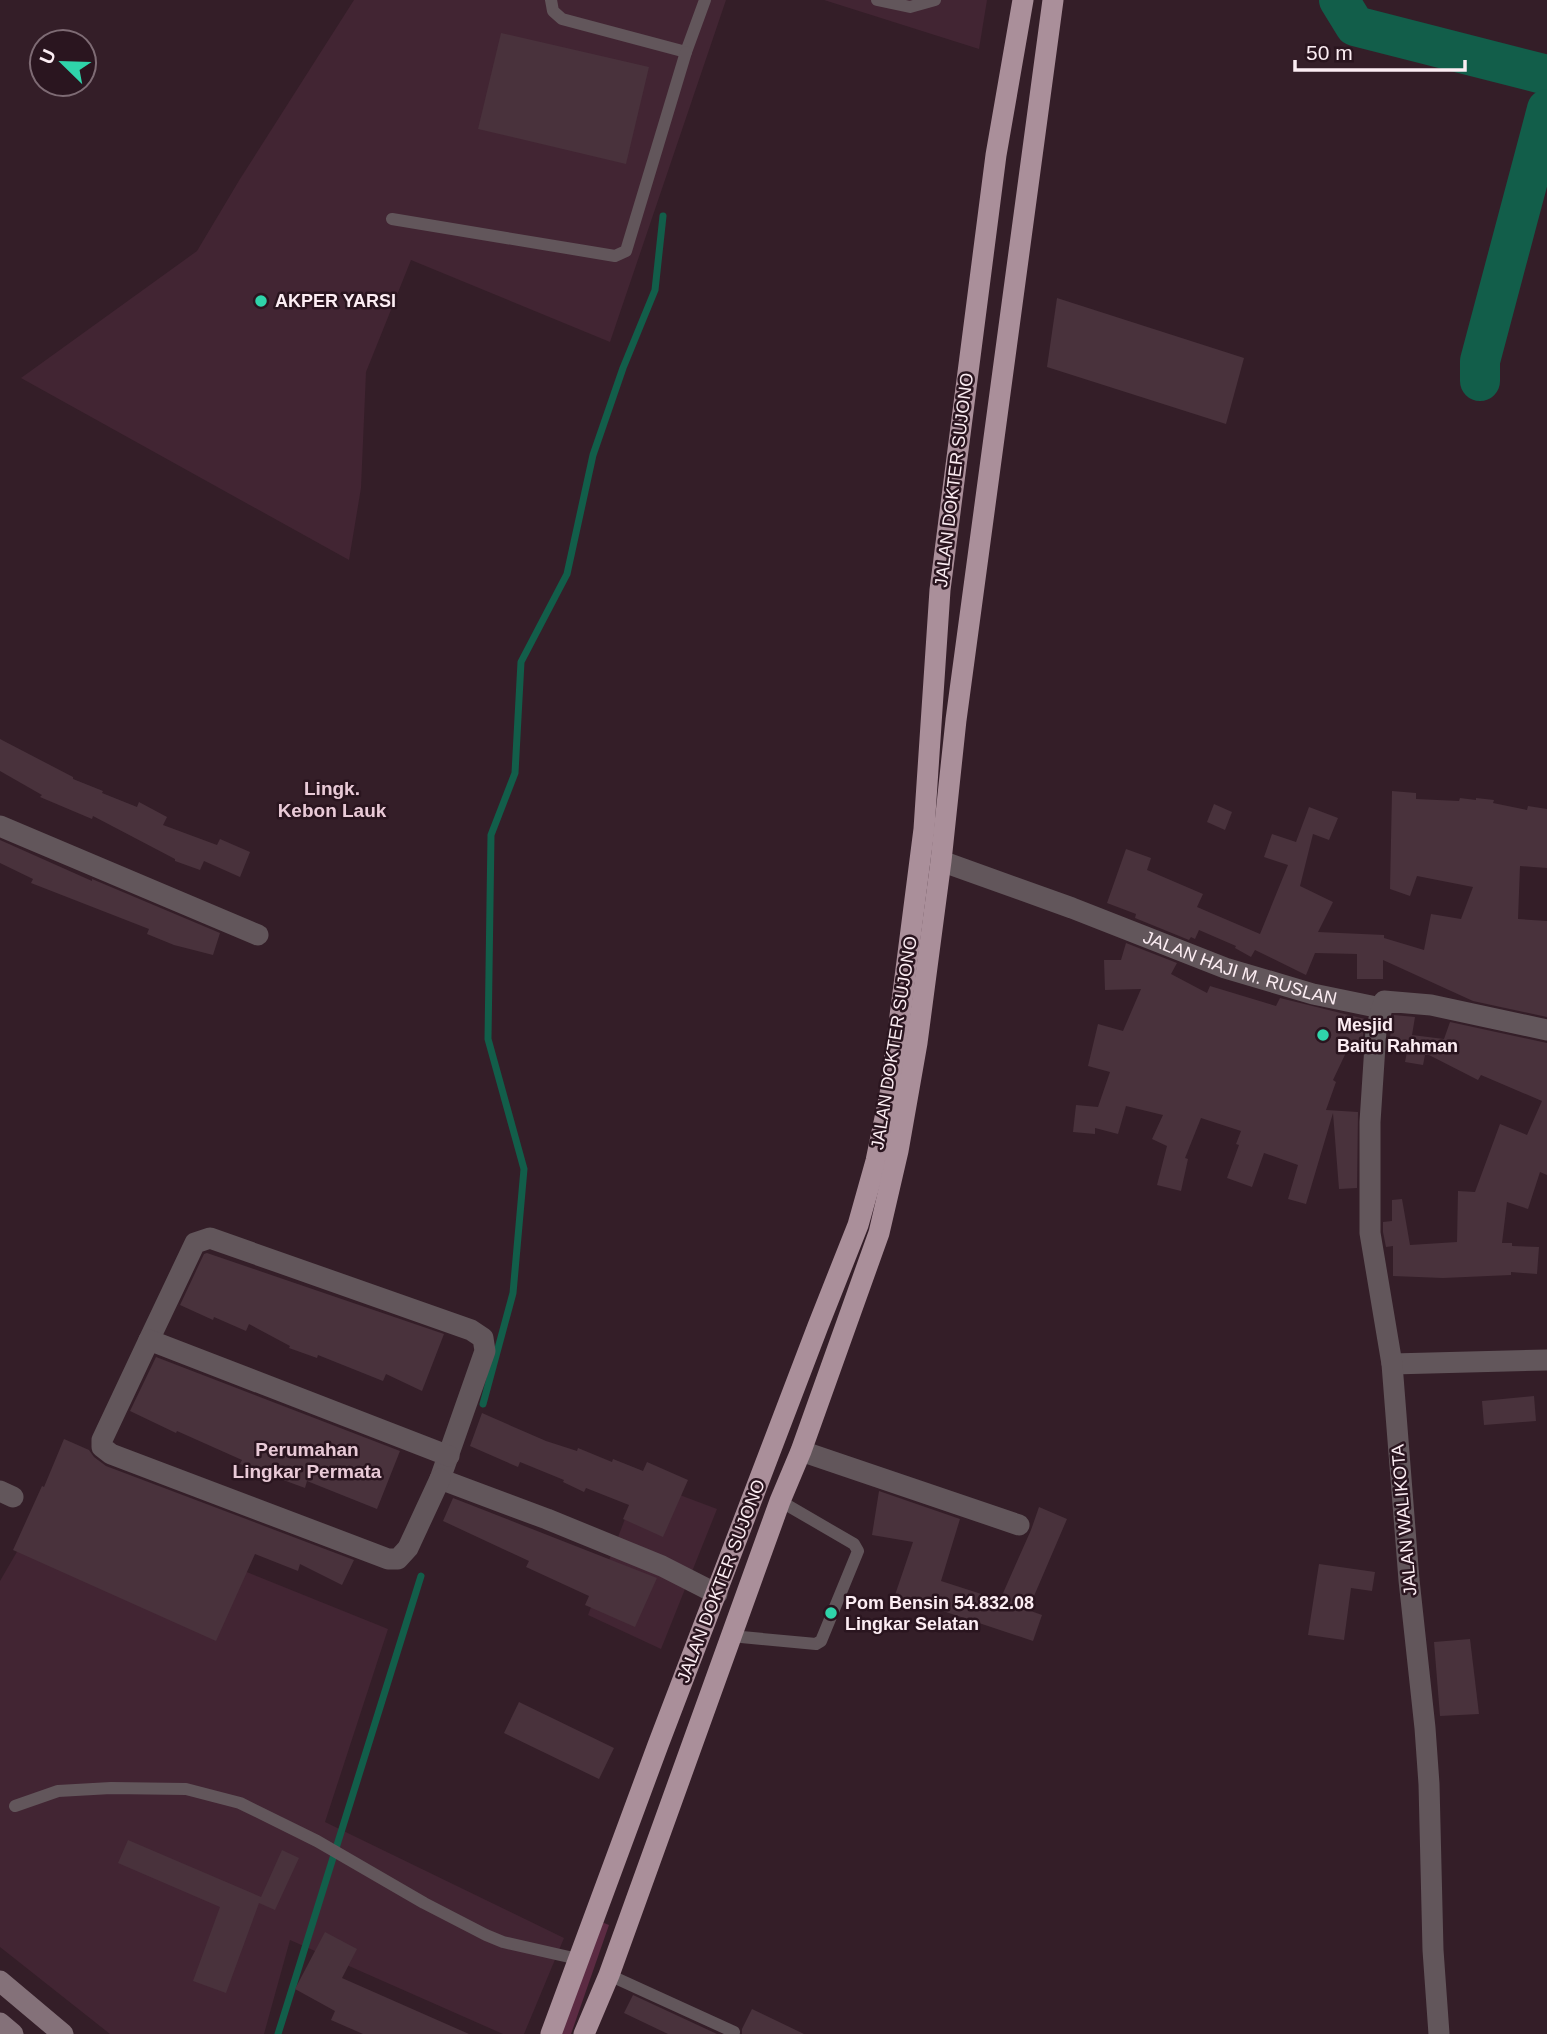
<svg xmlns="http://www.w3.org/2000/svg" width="1547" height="2034" font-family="Helvetica,sans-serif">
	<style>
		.built { fill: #422533 }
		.green { fill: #5c2b43 }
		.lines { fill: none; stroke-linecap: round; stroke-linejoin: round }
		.stream { stroke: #125e4a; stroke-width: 7 }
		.river { stroke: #125e4a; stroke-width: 40 }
		.building { fill: #49323c }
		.service { stroke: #62565b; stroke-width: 12 }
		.minor { stroke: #62565b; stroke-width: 21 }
		.secondary { stroke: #847179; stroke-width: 21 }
		.trunk { stroke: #aa8f9a; stroke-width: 21 }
		.poi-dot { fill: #2fd4aa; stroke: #2a151f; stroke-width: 2.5 }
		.labels { text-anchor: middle; stroke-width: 5; stroke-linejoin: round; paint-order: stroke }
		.poi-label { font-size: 18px; font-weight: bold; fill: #fcedf3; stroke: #2a151f; text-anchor: start }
		.street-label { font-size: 18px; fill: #fcedf3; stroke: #2a151f }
		.neighbourhood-label { font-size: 19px; font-weight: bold; fill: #e9cad7; stroke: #2a151f }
	</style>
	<rect width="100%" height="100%" fill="#341e28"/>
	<g class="built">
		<polygon points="354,0 726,0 610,342 411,260 366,372 361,488 349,560 21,378 197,251 240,179"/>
		<polygon points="824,0 987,0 979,49"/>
		<polygon points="640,1480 717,1509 661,1649 588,1615"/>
		<polygon points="51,1493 388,1629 325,1822 564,1938 524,2034 503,2034 290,1940 264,2034 110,2034 0,1947 0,1581"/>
	</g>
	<polygon class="green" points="599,1921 609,1925 571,2034 560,2034"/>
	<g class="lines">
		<g class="stream">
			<polyline points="483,1404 513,1293 524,1169 488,1039 491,835 515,773 521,662 567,574 593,455 623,368 655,290 663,216"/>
			<polyline points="278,2034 421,1576"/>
		</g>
		<g class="river">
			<polyline points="1339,0 1355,26 1547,75"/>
			<polyline points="1480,381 1480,361 1547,109"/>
		</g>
	</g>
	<g class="building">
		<polygon points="501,33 649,67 626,164 478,129"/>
		<polygon points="1057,298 1244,358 1226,424 1047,367"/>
		<polygon points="0,739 73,777 73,779 103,791 102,793 137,807 139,802 167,817 163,825 217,845 220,839 250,852 240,877 204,861 200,870 175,861 175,859 93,816 92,819 40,797 42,795 0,771"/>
		<polygon points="1392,791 1416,793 1416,799 1459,801 1460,798 1476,800 1476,798 1494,800 1493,803 1527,810 1528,806 1547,809 1547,868 1520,866 1518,919 1547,921 1547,1017 1473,1001 1383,960 1383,979 1357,979 1357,954 1315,953 1306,975 1255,950 1251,957 1235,948 1236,946 1199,930 1195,939 1191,937 1189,940 1135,918 1136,914 1107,903 1126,849 1151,858 1147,870 1203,894 1197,907 1260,934 1288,865 1264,857 1272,834 1296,842 1309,807 1338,818 1329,840 1313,834 1300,886 1333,902 1318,932 1384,935 1384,938 1424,950 1431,914 1461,919 1473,887 1417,876 1410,896 1390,889"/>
		<polygon points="1214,804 1232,812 1225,830 1207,822"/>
		<polygon points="0,840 92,881 92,879 220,933 213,955 174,945 147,934 149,929 31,883 33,879 0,863"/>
		<polygon points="1126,943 1177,963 1171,974 1207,993 1210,986 1276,1006 1280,998 1365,1019 1362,1044 1351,1042 1333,1080 1336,1082 1326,1110 1358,1112 1357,1188 1339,1189 1333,1113 1306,1204 1288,1199 1298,1165 1264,1153 1252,1187 1227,1178 1239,1145 1236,1144 1241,1131 1201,1118 1185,1158 1188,1159 1181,1191 1157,1185 1167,1146 1152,1139 1163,1115 1126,1106 1118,1134 1095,1128 1095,1134 1073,1132 1076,1105 1098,1107 1110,1072 1088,1066 1098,1024 1123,1031 1141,989 1105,990 1104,960 1121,960"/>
		<polygon points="1394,1015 1415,1017 1412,1035 1444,1039 1450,1022 1547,1043 1547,1175 1540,1172 1528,1209 1507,1202 1502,1243 1512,1243 1512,1246 1539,1247 1537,1274 1511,1272 1511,1275 1443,1278 1393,1276 1393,1246 1386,1247 1383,1232 1383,1222 1392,1221 1392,1200 1402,1199 1410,1245 1457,1242 1458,1191 1475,1192 1500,1124 1527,1135 1542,1101 1481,1075 1478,1080 1429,1055 1425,1055 1423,1065 1405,1062 1407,1052 1388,1048"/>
		<polygon points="207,1253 444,1334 422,1391 386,1374 383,1381 318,1355 317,1358 289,1348 290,1346 249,1324 246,1331 214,1317 213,1320 180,1305 204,1254"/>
		<polygon points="156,1357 400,1451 377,1509 307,1481 305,1488 267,1474 240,1464 242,1460 177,1431 176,1433 130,1411"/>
		<polygon points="1534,1396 1536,1421 1484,1425 1482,1401"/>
		<polygon points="482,1413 546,1441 577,1451 578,1448 612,1462 613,1459 643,1471 647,1462 688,1480 663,1537 623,1519 629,1505 586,1488 584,1492 563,1482 564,1480 520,1462 518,1467 470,1446"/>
		<polygon points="64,1439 89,1450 94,1457 106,1466 354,1560 342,1585 300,1564 298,1571 255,1554 216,1641 13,1550 42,1486 44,1487"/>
		<polygon points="879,1491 960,1519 941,1581 1000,1600 1031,1530 1039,1507 1067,1519 1028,1610 1042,1615 1033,1641 895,1595 913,1542 872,1535"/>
		<polygon points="453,1498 657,1578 635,1627 585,1605 589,1596 526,1567 529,1561 443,1521"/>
		<polygon points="1319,1564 1375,1572 1372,1591 1351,1588 1344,1640 1308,1635"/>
		<polygon points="1470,1639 1479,1714 1440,1716 1434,1642"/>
		<polygon points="519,1702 614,1748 599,1779 504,1733"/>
		<polygon points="128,1840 261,1897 282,1850 299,1858 275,1910 259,1903 226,1993 193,1981 220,1907 118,1863"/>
		<polygon points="325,1932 357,1949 342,1978 469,2034 363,2034 331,2020 335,2011 295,1989"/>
		<polygon points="633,1995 717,2034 668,2034 624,2013"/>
		<polygon points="752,2009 804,2034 742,2034 742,2029"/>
	</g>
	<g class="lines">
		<g class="service">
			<polyline points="551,0 553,11 562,19 686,52 705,0"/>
			<polyline points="877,0 910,7 935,0"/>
			<polyline points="392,219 615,256 626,251 686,52"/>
			<polyline points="731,1636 816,1644 821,1641 858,1551 854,1544 780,1501"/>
			<polyline points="15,1806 58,1791 111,1788 186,1789 240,1803 317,1841 424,1903 486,1935 503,1942 578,1959"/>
			<polyline points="609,1975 734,2032"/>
		</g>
		<g class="minor">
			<polyline points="0,826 258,935"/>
			<path id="s1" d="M941 861 1072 908 1225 968 1313 994 1381 1008"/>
			<polyline points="149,1340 195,1243 210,1238 471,1330 483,1338 485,1351 440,1479 547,1519 662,1566 717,1594"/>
			<polyline points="1392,1364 1547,1360"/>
			<polyline points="801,1451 1019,1525"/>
			<polyline points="440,1479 408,1548 398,1559 388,1559 111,1454 102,1447 102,1440 149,1340 449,1456"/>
			<polyline points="0,1491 13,1497"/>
			<polyline points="1439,2034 1433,1950 1429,1784 1425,1728 1409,1580 1392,1364 1370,1233 1370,1122 1376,1030 1384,1001 1431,1005 1547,1030"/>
		</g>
		<g class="secondary">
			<polyline points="0,1981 63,2034"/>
			<polyline points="0,2023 13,2034"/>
		</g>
		<g class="trunk">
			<polyline points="551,2034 658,1745 818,1326 858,1225 876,1161 890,1094 924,829 940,590 996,155 1023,0"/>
			<polyline points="584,2034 609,1975 780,1501 801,1451 879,1233 898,1151 917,1043 941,861 956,720 1053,0"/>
		</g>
	</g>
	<g class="poi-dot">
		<circle cx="261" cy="301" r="7"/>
		<circle cx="1323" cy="1035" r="7"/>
		<circle cx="831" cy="1613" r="7"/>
	</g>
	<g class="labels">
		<g class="poi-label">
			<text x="275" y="307">AKPER YARSI</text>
			<text x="1337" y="1031">Mesjid<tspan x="1337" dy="21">Baitu Rahman</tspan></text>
			<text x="845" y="1609">Pom Bensin 54.832.08<tspan x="845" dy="21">Lingkar Selatan</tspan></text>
		</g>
		<g class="street-label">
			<text transform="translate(954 480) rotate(-83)" y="6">JALAN DOKTER SUJONO</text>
			<text dy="6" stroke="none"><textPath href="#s1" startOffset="318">JALAN HAJI M. RUSLAN</textPath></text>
			<text transform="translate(894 1043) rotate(-81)" y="6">JALAN DOKTER SUJONO</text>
			<text transform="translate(1404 1520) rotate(-95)" y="6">JALAN WALIKOTA</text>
			<text transform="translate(721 1581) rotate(-69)" y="6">JALAN DOKTER SUJONO</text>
		</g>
		<g class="neighbourhood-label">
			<text x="332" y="795">Lingk.<tspan x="332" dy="22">Kebon Lauk</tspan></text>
			<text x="307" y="1456">Perumahan<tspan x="307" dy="22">Lingkar Permata</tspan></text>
		</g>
	</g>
	<g transform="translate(63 63) rotate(293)"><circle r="33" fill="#2a151f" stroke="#7e6b74" stroke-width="2"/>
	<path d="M0-5L12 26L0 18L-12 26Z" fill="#2fd4aa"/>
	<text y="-10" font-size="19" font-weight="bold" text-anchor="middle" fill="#fcedf3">U</text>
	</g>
	<path d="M1295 60v10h170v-10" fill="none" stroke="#fcedf3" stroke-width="3.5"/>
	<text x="1306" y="60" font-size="21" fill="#fcedf3" stroke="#2a151f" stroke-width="5" paint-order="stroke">50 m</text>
</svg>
